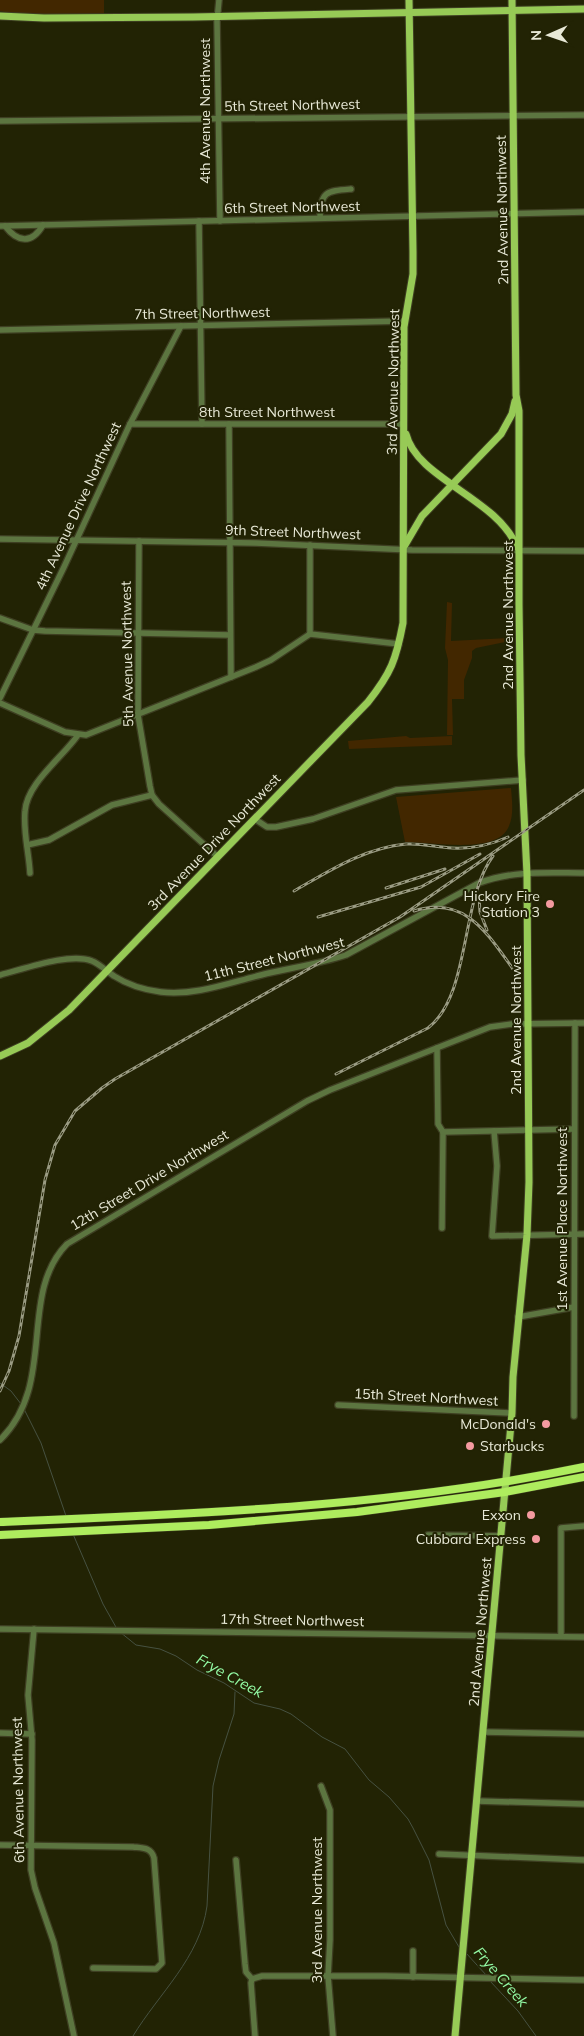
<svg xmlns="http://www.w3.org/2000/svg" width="584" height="2036" font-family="Mulish,sans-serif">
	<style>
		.green { fill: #422700 }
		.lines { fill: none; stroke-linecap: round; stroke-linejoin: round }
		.stream { stroke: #465141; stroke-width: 1 }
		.minor-casing { stroke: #3e3f22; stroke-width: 8 }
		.major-casing { stroke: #3e3f22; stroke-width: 9 }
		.highway-casing { stroke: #3e3f22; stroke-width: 9 }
		.minor { stroke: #5c7540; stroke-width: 5.5 }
		.major { stroke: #97ca56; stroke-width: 7 }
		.highway { stroke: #aeec5e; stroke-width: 8 }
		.rail-casing { stroke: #9a9b83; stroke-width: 3 }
		.rail { stroke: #222304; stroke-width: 1; stroke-dasharray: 4; stroke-linecap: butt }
		.poi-dot { fill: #f49aa0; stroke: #222304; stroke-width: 2 }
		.labels { text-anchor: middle; stroke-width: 4; stroke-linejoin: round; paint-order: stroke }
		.street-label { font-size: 14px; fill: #e8e9d7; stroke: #222304 }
		.poi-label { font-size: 14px; fill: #e8e9d7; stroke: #222304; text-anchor: end }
		.water-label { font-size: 15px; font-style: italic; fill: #94fca6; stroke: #222304 }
	</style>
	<rect width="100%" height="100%" fill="#222304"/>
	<g class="green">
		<polygon points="0,0 104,0 104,15 22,15 0,11"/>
		<polygon points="447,602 452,603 451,641 509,638 510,641 476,648 472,651 472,658 464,680 464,699 452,699 453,735 447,735 448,660 445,648"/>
		<polygon points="406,736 410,738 452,736 452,745 349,749 348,741"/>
		<path d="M511 788C512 801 514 814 509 826 497 856 430 841 405 842L396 797Z"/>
	</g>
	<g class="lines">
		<g class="stream">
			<polyline points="0,1383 11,1391 21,1404"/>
			<polyline points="24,1409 41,1443 66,1516"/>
			<polyline points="73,1534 103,1604 117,1629"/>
			<polyline points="120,1632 136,1645 160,1649 176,1656 197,1670 224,1683 254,1703 280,1709 291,1714 322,1737 345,1749 369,1780 389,1797 408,1819 413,1828 429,1860 446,1925 459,1947"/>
			<polyline points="466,1953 487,1976"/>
			<polyline points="490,1981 518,2011 536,2036"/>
			<path d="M133 2036C159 1993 200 1958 207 1906L213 1786 219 1760 234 1714 235 1692"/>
		</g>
		<g class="minor-casing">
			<g id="minor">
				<polyline points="219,0 217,21 220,221"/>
				<polyline points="0,121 584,115"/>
				<path d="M320 218C320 191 327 191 351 189"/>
				<polyline points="199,221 202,424"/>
				<polyline points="0,226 584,212"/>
				<path d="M5 226C18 243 32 244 43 225"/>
				<polyline points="0,330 405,321"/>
				<polyline points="130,424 404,424"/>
				<polyline points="229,424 231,677"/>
				<polyline points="0,539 256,543 412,550 584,551"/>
				<polyline points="139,541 138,715 150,786 152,795 159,804 218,857"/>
				<polyline points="310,545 310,634"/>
				<polyline points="0,618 33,630 45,631 230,635"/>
				<polyline points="310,634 399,644"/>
				<polyline points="0,698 64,567 130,424 181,326"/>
				<polyline points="0,703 65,732 86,735 256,667 271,660 310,634"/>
				<polyline points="255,819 267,827 276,827 313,819 396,790 523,780"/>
				<polyline points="27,845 49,840 112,805 152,795"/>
				<path d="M30 873C29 853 23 832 25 811 27 783 62 758 78 735"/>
				<path d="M0 975C24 969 70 952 92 961 100 964 107 972 114 976 128 985 145 990 161 992 195 996 228 983 261 975 290 968 319 964 346 955L479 883C513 870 549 873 584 873"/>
				<polyline points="437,1048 438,1124 443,1132 442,1228"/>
				<polyline points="494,1131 497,1166 492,1236 584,1234"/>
				<polyline points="443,1132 574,1129"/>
				<polyline points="518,1317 574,1307"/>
				<polyline points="338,1405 512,1413"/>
				<polyline points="574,1416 575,1023"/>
				<path d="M0 1440C58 1383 17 1295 67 1244L307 1101 330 1090 490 1027 512 1024 584 1023"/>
				<polyline points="428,1535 501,1536"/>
				<polyline points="0,1629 584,1637"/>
				<polyline points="34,1629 28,1695 32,1740 31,1870 35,1888 54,1943 74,2036"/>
				<polyline points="561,1636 561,1528 584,1526"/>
				<polyline points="483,1732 584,1734"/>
				<polyline points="0,1733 32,1734"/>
				<polyline points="321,1786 330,1810 330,1940 328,1976 333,2036"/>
				<polyline points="477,1801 584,1804"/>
				<path d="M0 1845 133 1847C142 1848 151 1847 154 1858L162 1963 156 1969 93 1968"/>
				<polyline points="439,1854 584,1860"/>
				<polyline points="236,1860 245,1964 246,1972 252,1979"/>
				<polyline points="413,1951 413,1977"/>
				<polyline points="252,1979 262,1976 385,1976 584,1980"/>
				<polyline points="252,1979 251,1983 255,2036"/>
			</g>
		</g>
		<g class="major-casing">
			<g id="major">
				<polyline points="0,16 44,18 193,17 584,9"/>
				<path d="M406 434C417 479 497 498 517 547"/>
				<polyline points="405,545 422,516 501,434 512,414 515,401"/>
				<path d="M0 1056 28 1043 69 1010 368 702C391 673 396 660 403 623L404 327 413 274V252L409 0"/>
				<polyline points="455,2036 512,1413 513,1377 527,1235 529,1182 527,874 521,755 519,604 519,411 516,395 512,0"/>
			</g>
		</g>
		<g class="highway-casing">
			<g id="highway">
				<path d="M0 1522C195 1514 392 1507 584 1467"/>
				<polyline points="0,1535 209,1525 357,1512 505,1492 584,1477"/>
			</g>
		</g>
		<use href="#minor" class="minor"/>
		<use href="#major" class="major"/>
		<use href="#highway" class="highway"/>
		<g class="rail-casing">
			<g id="rail">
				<polyline points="386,888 445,869"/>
				<path d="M294 891C329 871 364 848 406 844 421 843 436 847 452 848 471 849 490 845 508 837"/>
				<polyline points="479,896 480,912 487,930"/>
				<path d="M414 911C465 895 487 933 513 969"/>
				<polyline points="318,917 421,887 480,854"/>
				<path d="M336 1074 428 1028C471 995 460 900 493 856"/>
				<polyline points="0,1391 9,1371 19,1336 45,1180 55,1145 75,1111 102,1088 115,1079 400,917 584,790"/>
			</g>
		</g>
		<use href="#rail" class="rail"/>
	</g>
	<g class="poi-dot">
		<circle cx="550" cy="904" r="5"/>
		<circle cx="546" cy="1424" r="5"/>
		<circle cx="470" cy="1446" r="5"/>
		<circle cx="531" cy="1515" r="5"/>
		<circle cx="536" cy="1539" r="5"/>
	</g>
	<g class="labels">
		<g class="street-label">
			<text transform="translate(292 105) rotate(-1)" y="5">5th Street Northwest</text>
			<text transform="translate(205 111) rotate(-90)" y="5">4th Avenue Northwest</text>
			<text transform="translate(292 207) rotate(-1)" y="5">6th Street Northwest</text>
			<text transform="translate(502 210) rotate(-91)" y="5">2nd Avenue Northwest</text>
			<text transform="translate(202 313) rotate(-1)" y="5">7th Street Northwest</text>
			<text transform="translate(393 382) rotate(-89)" y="5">3rd Avenue Northwest</text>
			<text x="267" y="417">8th Street Northwest</text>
			<text transform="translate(78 506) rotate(-65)" y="5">4th Avenue Drive Northwest</text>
			<text transform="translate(293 532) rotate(2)" y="5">9th Street Northwest</text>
			<text transform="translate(508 615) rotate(-90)" y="5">2nd Avenue Northwest</text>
			<text transform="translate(127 654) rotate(-91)" y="5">5th Avenue Northwest</text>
			<text transform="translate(214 842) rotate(-46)" y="5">3rd Avenue Drive Northwest</text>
			<text transform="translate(274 959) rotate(-14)" y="5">11th Street Northwest</text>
			<text transform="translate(516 1020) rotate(-90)" y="5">2nd Avenue Northwest</text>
			<text transform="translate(149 1180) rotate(-31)" y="5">12th Street Drive Northwest</text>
			<text transform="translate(562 1219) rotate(-90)" y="5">1st Avenue Place Northwest</text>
			<text transform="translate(426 1397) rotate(3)" y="5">15th Street Northwest</text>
			<text transform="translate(292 1620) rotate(1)" y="5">17th Street Northwest</text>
			<text transform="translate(480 1632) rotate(-85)" y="5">2nd Avenue Northwest</text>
			<text transform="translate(18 1790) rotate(-91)" y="5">6th Avenue Northwest</text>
			<text transform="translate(317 1910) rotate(-90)" y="5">3rd Avenue Northwest</text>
		</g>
		<g class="poi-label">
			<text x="540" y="901">Hickory Fire<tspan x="540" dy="16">Station 3</tspan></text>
			<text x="536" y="1429">McDonald's</text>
			<text x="480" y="1451" text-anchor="start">Starbucks</text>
			<text x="521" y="1520">Exxon</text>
			<text x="526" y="1544">Cubbard Express</text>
		</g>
		<g class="water-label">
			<text transform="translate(230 1676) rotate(29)" y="5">Frye Creek</text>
			<text transform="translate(501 1977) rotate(49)" y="5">Frye Creek</text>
		</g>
	</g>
	<g transform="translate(549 35) rotate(268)" stroke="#222304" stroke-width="4" paint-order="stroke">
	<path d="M0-4L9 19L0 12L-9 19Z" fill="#e8e9d7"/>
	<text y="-8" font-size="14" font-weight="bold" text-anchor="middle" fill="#e8e9d7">N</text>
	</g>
</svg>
